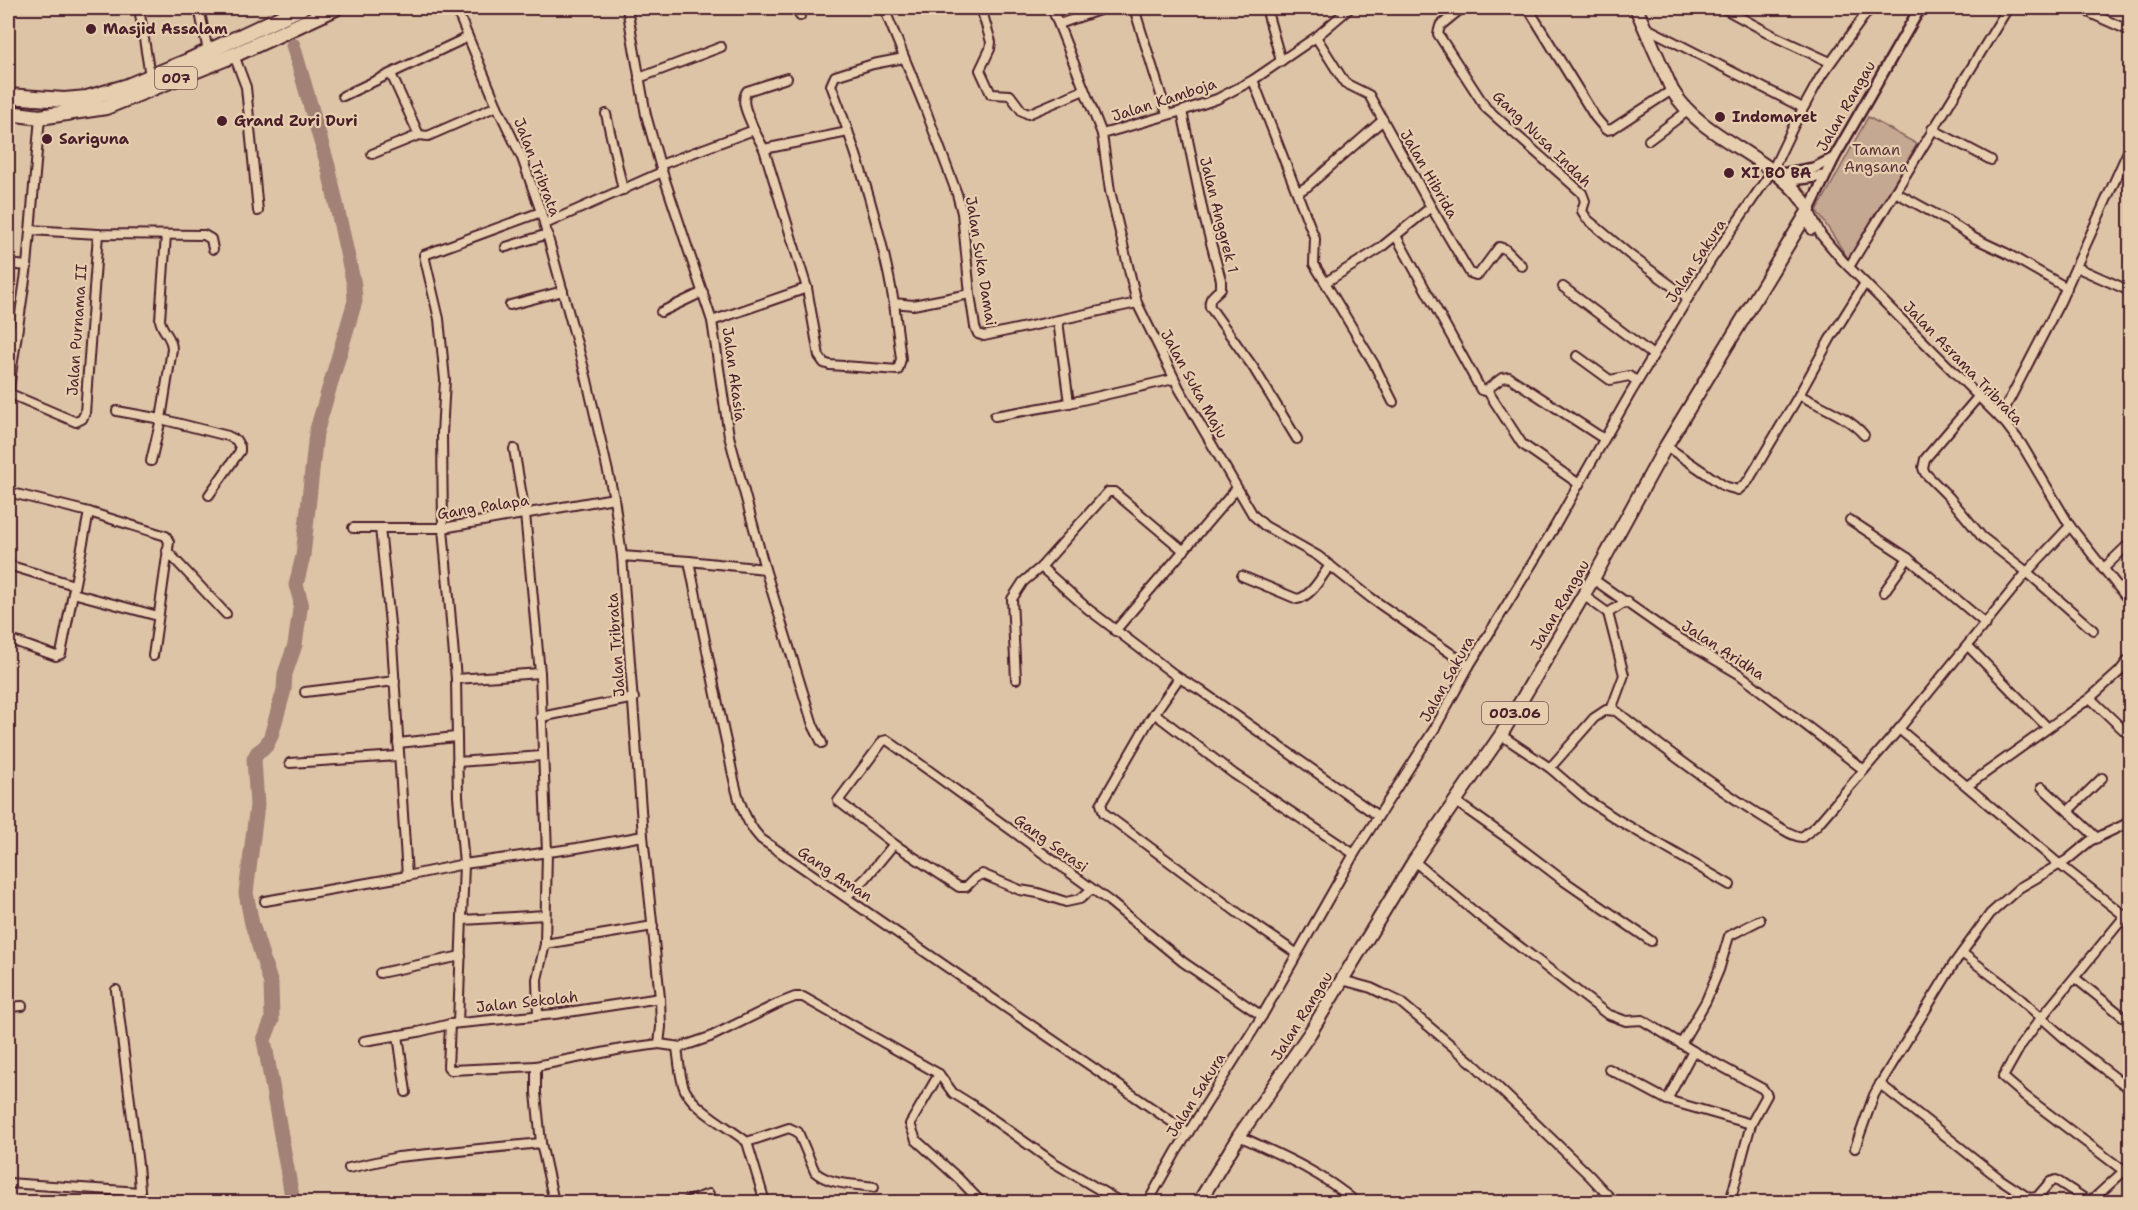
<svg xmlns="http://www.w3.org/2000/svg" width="2138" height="1210" font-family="'Shantell Sans',sans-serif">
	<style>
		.green { fill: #c4a892; stroke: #87645e; stroke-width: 1.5 }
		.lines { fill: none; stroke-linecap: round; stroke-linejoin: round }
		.river { stroke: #a28276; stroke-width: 15 }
		.minor-casing { stroke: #4a1f2b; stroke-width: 12 }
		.tertiary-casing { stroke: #4a1f2b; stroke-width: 14 }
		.primary-casing { stroke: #4a1f2b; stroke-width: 16 }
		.trunk-casing { stroke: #4a1f2b; stroke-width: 18 }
		.minor { stroke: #e6ceae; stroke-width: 8 }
		.tertiary { stroke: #e6ceae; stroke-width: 9 }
		.primary { stroke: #e6ceae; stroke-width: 12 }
		.trunk { stroke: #e6ceae; stroke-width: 14 }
		.poi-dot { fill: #4a1f2b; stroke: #e6ceae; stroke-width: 2 }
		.labels { text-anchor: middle; stroke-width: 4.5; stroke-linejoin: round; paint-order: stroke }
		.shield { fill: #e6ceae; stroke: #795452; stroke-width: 1.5 }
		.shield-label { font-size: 14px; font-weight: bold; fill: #4a1f2b }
		.poi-label { font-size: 15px; font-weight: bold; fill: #4a1f2b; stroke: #e6ceae; text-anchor: start }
		.street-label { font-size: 15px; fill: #4a1f2b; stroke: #e6ceae }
		.park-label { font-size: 15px; fill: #5c343a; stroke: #e6ceae }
	</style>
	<rect width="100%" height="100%" fill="#ddc4a6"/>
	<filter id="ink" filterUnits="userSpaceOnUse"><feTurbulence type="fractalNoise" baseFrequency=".0167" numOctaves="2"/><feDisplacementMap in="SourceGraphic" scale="12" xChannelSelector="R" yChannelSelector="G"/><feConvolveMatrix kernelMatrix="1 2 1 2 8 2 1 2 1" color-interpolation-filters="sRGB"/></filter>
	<g filter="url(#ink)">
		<polygon class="green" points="1868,117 1917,144 1849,260 1817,211"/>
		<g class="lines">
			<polyline class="river" points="293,1202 264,1040 272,1020 271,984 252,924 246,893 257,805 254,759 257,753 266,746 271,736 284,690 285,674 295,645 301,602 296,585 303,556 316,433 355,301 354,285 328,166 293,45"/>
			<g class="minor-casing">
				<g id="minor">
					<polyline points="139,8 150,76"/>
					<polyline points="199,8 208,51"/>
					<polyline points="456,8 497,106 522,158 541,212 586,376 614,498 622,556 643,836 660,998 661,1027 659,1044 622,1049 536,1066 536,1093 541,1143 554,1202"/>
					<polyline points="627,8 646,115 660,165 712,321 729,436 765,569 813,725 822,743"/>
					<polyline points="796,8 800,16"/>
					<polyline points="884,8 925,108 957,194 962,213 970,294 975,327 978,334 984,336 1137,303"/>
					<polyline points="981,8 991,42 990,49 980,70 991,94 1010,95 1022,111 1028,114 1084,90"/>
					<polyline points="1052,8 1102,134 1110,191 1137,303 1179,388 1253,515 1265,526 1318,556 1371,598 1469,666"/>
					<polyline points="1134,8 1167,114"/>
					<polyline points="1266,8 1281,61"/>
					<polyline points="1462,8 1440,26 1438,34 1486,108 1582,193 1585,201 1582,211 1587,219 1630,255 1688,298"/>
					<polyline points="1528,8 1595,117 1606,130 1612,129 1672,90"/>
					<polyline points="1723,8 1778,38 1830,62"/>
					<polyline points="2085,8 2090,13 2130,31"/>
					<polyline points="1059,24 1105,8"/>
					<polyline points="1645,27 1803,108"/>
					<polyline points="1316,37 1345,83 1369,95 1431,207 1470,273 1476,275 1479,274 1499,247 1505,249 1522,266"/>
					<polyline points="234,55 246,87 258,211"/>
					<path d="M904 58 873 64 835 76 831 85C858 155 881 229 894 303L913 305 970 294"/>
					<polyline points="391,74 419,135"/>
					<polyline points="639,78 721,47"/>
					<polyline points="1253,80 1315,239 1314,264 1374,364 1393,402"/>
					<polyline points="343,96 468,37"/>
					<path d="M1182 111 1204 217 1221 280V288C1215 295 1208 297 1210 307L1253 367 1297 439"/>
					<polyline points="606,114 623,190"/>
					<polyline points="1932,129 1991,160"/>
					<path d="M754 130C750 118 739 102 747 91L787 78"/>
					<polyline points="1102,134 1182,111 1217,99 1253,80 1316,37 1350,8"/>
					<polyline points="1649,140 1689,110"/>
					<polyline points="764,149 848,132"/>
					<polyline points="372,154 419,135 428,136 497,106"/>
					<polyline points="660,165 754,130 764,149 807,288 819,356 824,363 830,365 898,370 901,359 894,303"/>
					<polyline points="1298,192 1308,186 1383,120"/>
					<polyline points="1895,192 1948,221 1974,238 2006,253 2067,288"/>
					<polyline points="1809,210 1821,235 1843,261 2006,424 2022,445 2070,526 2130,602"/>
					<polyline points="1803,216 1812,230"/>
					<polyline points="545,224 662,172"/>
					<polyline points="30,230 98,234 204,235 211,239 213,249"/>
					<path d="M166 235 160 320C162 332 172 336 172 349L161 419 228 436 236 440 240 447V451L209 495"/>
					<polyline points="1396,236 1481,390 1485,391 1502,378 1509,377 1604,439"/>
					<polyline points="506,247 548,234"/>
					<polyline points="8,264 27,266"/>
					<polyline points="1849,267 2008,8"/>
					<polyline points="2076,267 2130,291"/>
					<polyline points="1326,282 1379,249 1431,207"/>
					<polyline points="1563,287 1653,355"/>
					<polyline points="510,305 563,291"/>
					<polyline points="661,312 703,292"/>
					<polyline points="712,321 807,288"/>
					<polyline points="1058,321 1069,403"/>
					<polyline points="1577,356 1610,380 1629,376 1637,381"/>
					<polyline points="2129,383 2130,380"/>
					<polyline points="1487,390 1522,444 1579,484"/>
					<polyline points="8,393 76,422 82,419 85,413 98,234"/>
					<polyline points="8,395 27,266 40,117"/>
					<polyline points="1978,397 1925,459 1923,468 1925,473 1949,497 1982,537 2027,572 2093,630"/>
					<polyline points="117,411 161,419 151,461"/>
					<polyline points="995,416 1069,403 1174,379"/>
					<polyline points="2000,418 2060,302 2130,147"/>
					<path d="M1864 435C1849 417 1820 406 1799 395L1830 339 1865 283"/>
					<polyline points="1666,446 1724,486 1738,490 1748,481 1799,395"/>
					<polyline points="514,449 525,514 540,673 547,852 545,944 653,926"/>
					<polyline points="8,492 89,512 166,536 169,542 153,656"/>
					<polyline points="1850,520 1908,558"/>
					<polyline points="2070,526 2027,572 1899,729 2059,864 2130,920"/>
					<polyline points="353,528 443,528 614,498"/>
					<polyline points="380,528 392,643 407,876"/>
					<polyline points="167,551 226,614"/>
					<path d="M622 556 689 561C701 620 712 678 725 737 733 771 736 813 761 839L1188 1133"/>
					<polyline points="689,561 765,569"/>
					<polyline points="8,565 74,585"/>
					<polyline points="1041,567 1088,609 1179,678"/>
					<polyline points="2103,569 2130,543"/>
					<path d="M1242 576 1297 599C1311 597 1322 576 1330 565"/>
					<polyline points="1593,579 1667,631 1739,674 1864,770"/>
					<polyline points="1884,592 1908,558 1986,624"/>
					<polyline points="73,593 158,616"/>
					<polyline points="1583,595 1608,613 1627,601"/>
					<polyline points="1608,613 1624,675 1611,710"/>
					<polyline points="1115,631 1237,488"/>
					<polyline points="8,639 56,656 61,654 89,512"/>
					<polyline points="1968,646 2048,728"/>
					<polyline points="456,679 540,673"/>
					<polyline points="1016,679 1012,599 1023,582 1041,567 1108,492 1114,492 1184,551"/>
					<polyline points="305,692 395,681"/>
					<polyline points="2090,698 2130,736"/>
					<polyline points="1154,713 1234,774 1354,854"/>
					<polyline points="541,717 634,698"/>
					<polyline points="1501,735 1550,768 1586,799 1618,820 1730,885"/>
					<polyline points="398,743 456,737"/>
					<polyline points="457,762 542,756"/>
					<polyline points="290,763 398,756"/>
					<path d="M1550 768 1594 718 1606 710 1616 711C1664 749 1713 786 1766 819 1777 825 1790 836 1802 837L1816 826 1899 729"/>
					<polyline points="1967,786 2090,698 2119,672 2130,658"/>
					<polyline points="2042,787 2097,838"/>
					<polyline points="1455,801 1510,840 1564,881 1651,941"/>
					<polyline points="2068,811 2102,778"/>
					<polyline points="894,844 959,887 966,887 975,878 982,874 1020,890 1038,893 1066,902 1080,899 1092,889"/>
					<polyline points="1414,861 1476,913 1607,1014 1626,1021 1642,1020 1693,1051 1667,1100"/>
					<polyline points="846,897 866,878 894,844 838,801 883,741 887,740 1109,901 1183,962 1262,1016"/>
					<polyline points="265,901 407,876 464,864 577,848 643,836"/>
					<polyline points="2125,916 2041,1018 2021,1045 2003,1077 2025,1096 2124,1171 2130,1165"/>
					<polyline points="463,920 545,915"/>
					<polyline points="1296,953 1242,916 1104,813 1101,804 1147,724 1179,678 1200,690 1378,816"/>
					<polyline points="1962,953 2008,988 2070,1043 2130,1089"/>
					<polyline points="380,973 461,956"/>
					<polyline points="2075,978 2130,1022"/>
					<polyline points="1342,980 1371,988 1400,1002 1477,1067 1589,1175 1614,1202"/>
					<polyline points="116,990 138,1165 141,1202"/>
					<polyline points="8,1007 22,1006"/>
					<polyline points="538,1015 537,979 545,944"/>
					<polyline points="458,1023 464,864 458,796 456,679 443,528 442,434 445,380 439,319 424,255 541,212"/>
					<polyline points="450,1024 448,1067 451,1070 536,1066"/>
					<polyline points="398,1035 406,1092"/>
					<polyline points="364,1041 418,1032 450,1024 555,1014 660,998"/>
					<polyline points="659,1044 681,1047 710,1037 777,1004 795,997 803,997 939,1074 953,1093 974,1106 1053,1162 1120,1202"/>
					<polyline points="1681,1044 1706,1001 1719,970 1729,936 1760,920"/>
					<path d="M677 1048C679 1060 680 1081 685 1090 695 1110 730 1128 747 1142L789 1128 798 1132 815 1172C830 1185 855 1184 874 1187"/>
					<polyline points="1693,1051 1763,1089 1767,1095 1751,1124 1730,1202"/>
					<polyline points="1609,1069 1667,1100 1751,1124"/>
					<polyline points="939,1074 910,1124 916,1140 958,1178 981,1202"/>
					<polyline points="1880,1084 2000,1179 2029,1198 2037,1197 2050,1182 2056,1180 2090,1202"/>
					<path d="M1239 1136C1281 1155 1321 1172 1356 1202"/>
					<polyline points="747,1142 765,1202"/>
					<polyline points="1855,1148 1874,1095 1880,1084 1953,965 1990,914 2019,888 2067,860 2090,841 2130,822"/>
					<polyline points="349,1168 398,1157 541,1143"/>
					<polyline points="8,1183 140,1192"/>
					<polyline points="686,1202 709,1194"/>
					<polyline points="1148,1202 1176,1152 1262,1016 1354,854 1435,728 1469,666 1554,528 1630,394 1711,260 1772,171 1794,125 1821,76 1870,8"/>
					<polyline points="2090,1202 2124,1171"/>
				</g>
			</g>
			<g class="tertiary-casing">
				<g id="tertiary">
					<polyline points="1776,175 1814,168 1834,158"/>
					<polyline points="1783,181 1824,176"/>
					<polyline points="1809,210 1834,158 1920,8"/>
				</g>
			</g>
			<g class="primary-casing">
				<path id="primary" d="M1199 1202 1239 1136 1310 1033 1414 861 1501 735 1593 579 1666 446 1809 210C1781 158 1703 142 1672 90L1636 8"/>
			</g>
			<g class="trunk-casing">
				<g id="trunk">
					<polyline points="8,96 64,100 87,98 125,87 188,61 301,8"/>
					<polyline points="8,113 40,117 106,107 234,55 336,8"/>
				</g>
			</g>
			<use href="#minor" class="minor"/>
			<use href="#tertiary" class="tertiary"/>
			<use href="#primary" class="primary"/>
			<use href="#trunk" class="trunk"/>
		</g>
	</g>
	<g class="poi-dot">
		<circle cx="91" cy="29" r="6"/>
		<circle cx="1720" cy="117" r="6"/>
		<circle cx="222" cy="121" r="6"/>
		<circle cx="47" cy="139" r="6"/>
		<circle cx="1729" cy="173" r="6"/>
	</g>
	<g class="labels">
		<g class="shield">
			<rect x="155" y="67" width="42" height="22" rx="4.5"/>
			<rect x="1482" y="702" width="66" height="22" rx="4.5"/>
		</g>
		<g class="shield-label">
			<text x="176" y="83">007</text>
			<text x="1515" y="718">003.06</text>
		</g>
		<g class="poi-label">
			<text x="103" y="34">Masjid Assalam</text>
			<text x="1732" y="122">Indomaret</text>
			<text x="234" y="126">Grand Zuri Duri</text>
			<text x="59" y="144">Sariguna</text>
			<text x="1741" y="178">XI BO BA</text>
		</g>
		<g class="street-label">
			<text transform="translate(1164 100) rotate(-18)" y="5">Jalan Kamboja</text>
			<text transform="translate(1846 106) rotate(-60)" y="5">Jalan Rangau</text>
			<text transform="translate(1542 139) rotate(44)" y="5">Gang Nusa Indah</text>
			<text transform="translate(537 167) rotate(69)" y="5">Jalan Tribrata</text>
			<text transform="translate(1429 174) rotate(60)" y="5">Jalan Hibrida</text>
			<text transform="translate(1219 215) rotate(76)" y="5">Jalan Anggrek 1</text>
			<text transform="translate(981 261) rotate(81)" y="5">Jalan Suka Damai</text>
			<text transform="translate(1696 261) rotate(-57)" y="5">Jalan Sakura</text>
			<text transform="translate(77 330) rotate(-86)" y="5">Jalan Purnama II</text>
			<text transform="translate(1963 363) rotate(46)" y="5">Jalan Asrama Tribrata</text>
			<text transform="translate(734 374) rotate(82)" y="5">Jalan Akasia</text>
			<text transform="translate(1194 384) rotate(61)" y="5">Jalan Suka Maju</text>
			<text transform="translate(483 507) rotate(-9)" y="5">Gang Palapa</text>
			<text transform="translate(1560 605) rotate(-60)" y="5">Jalan Rangau</text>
			<text transform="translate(616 645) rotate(-94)" y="5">Jalan Tribrata</text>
			<text transform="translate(1723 650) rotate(33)" y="5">Jalan Aridha</text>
			<text transform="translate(1447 679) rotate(-61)" y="5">Jalan Sakura</text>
			<text transform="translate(1051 843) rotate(36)" y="5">Gang Serasi</text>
			<text transform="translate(835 874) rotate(34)" y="5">Gang Aman</text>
			<text transform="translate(527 1002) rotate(-6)" y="5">Jalan Sekolah</text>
			<text transform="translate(1302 1016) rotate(-58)" y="5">Jalan Rangau</text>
			<text transform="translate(1196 1095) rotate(-58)" y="5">Jalan Sakura</text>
		</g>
		<g class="park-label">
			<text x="1876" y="155">Taman<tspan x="1876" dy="17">Angsana</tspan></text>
		</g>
	</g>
	<rect width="2138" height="1210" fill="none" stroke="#e6ceae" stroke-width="30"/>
	<rect x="15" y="15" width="2108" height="1180" fill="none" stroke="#4a1f2b" stroke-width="2" filter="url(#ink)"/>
</svg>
